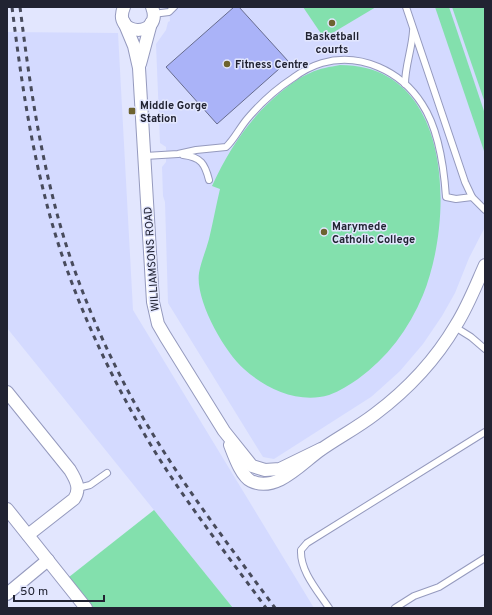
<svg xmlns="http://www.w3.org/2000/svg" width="492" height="615" font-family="Overpass,sans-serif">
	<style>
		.built { fill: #d4daff }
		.green { fill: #83e0ad }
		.building { fill: #aab3f8; stroke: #676c8e }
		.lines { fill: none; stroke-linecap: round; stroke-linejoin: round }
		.service-casing { stroke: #959abe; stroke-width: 8 }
		.minor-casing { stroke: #959abe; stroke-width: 14 }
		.service { stroke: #fff; stroke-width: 6 }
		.minor { stroke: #fff; stroke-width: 12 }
		.rail { stroke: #484b5c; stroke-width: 3; stroke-dasharray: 5 5; stroke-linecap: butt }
		.poi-dot { fill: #6d6330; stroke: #e2e6fe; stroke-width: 1.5 }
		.labels { text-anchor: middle; stroke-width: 3; stroke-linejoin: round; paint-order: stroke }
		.poi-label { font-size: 11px; font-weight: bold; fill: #212332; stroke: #e2e6fe; text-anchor: start }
		.street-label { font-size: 11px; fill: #212332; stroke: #e2e6fe }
	</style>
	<rect width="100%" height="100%" fill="#e2e6fe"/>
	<g class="built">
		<polygon points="169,7 485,7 485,227 469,258 455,293 442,316 423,344 400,371 379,390 371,397 274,459 263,457 168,303 165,202 163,196 162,167 166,162 166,147 160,143 156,44 166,30 168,22 170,21"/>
		<polygon points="7,32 118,33 133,310 314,608 233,608 7,328"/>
	</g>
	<g class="green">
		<polygon points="303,7 376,7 324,38"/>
		<polygon points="435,7 449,7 485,114 485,150 484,151"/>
		<polygon points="452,7 485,7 485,103"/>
		<path d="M340 65C454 65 454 219 423 295 409 329 387 358 358 379 349 385 340 391 329 395 299 404 266 389 244 369 224 351 195 300 199 273 201 262 206 250 209 239 213 222 216 206 220 189L212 186C229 149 250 117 282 91 291 84 300 77 310 73 320 68 330 67 340 65Z"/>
		<polygon points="154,510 233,608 94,608 69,577"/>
	</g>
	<polygon class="building" points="234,7 239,7 288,61 217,124 166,67"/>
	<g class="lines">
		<g class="service-casing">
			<g id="service">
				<polyline points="406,7 465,182 472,197 485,210"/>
				<polyline points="153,14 169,12 174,7"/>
				<path d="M405 84C405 66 412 49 413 31"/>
				<path d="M183 155C201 157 205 164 209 180"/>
				<path d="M145 156 178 154 196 150 226 147C234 140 240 127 248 118 260 104 276 89 293 78 301 72 312 66 322 63 360 52 401 71 422 104 438 128 444 168 446 197L456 199 472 197"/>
				<polyline points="455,327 471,337 485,349"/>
				<polyline points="78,488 90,485 107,473"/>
				<path d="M329 608C317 590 300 571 301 550L307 543 485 432"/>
				<polyline points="395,608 414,596 439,587 485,558"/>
			</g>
		</g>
		<g class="minor-casing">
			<g id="minor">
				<path d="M124 7C111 37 164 38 152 7"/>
				<polyline points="124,22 134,46 139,68 153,302 158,324 165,336 224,431 252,466 265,470 280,469 321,449"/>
				<polyline points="140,64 151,23"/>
				<path d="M7 392 70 470C76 480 81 489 74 499L28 535"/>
				<path d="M230 445C234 455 241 476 251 481 276 493 301 464 319 451 337 438 357 428 375 414 407 390 436 359 456 325 468 306 476 285 485 265"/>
				<polyline points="7,509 86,608"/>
				<polyline points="7,594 48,560"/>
			</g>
		</g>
		<use href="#service" class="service"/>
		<use href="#minor" class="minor"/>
		<g class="rail">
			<path d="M12 7C20 71 29 135 45 197 65 278 101 359 142 430 178 493 224 550 266 608"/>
			<path d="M20 7C28 71 37 135 53 198 70 268 99 338 134 402 174 474 226 541 275 608"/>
		</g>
	</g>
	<g class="poi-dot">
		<circle cx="332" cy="23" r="4"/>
		<circle cx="227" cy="64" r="4"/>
		<rect x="128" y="107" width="8" height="8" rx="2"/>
		<circle cx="324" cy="232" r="4"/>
	</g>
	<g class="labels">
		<g class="poi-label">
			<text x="332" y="40" text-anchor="middle">Basketball<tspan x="332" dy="13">courts</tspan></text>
			<text x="235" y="68">Fitness Centre</text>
			<text x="140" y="109">Middle Gorge<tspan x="140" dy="13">Station</tspan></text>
			<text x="332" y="230">Marymede<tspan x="332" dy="13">Catholic College</tspan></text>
		</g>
		<g class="street-label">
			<text transform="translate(151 259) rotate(-94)" y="4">WILLIAMSONS ROAD</text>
		</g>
	</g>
	<rect width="492" height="615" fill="none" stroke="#212332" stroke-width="16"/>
	<path d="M14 595v6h90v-6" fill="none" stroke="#212332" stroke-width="2"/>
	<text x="20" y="595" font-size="12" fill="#212332" stroke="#e2e6fe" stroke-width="3" paint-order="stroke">50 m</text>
</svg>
